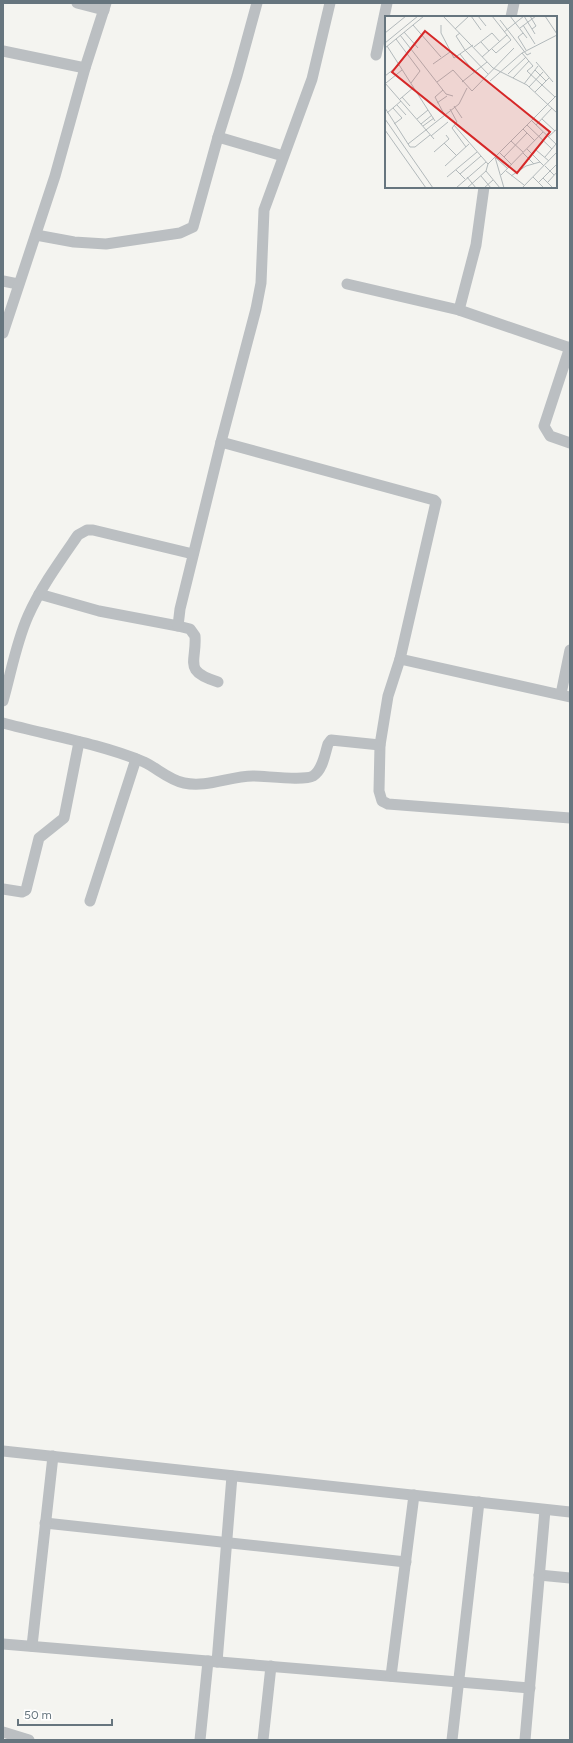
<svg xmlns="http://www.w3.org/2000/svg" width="573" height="1743" font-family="Figtree,sans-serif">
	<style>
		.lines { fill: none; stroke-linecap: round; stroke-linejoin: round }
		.minor { stroke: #bbbfc2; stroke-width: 11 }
		.inset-road { fill: none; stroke: #b2b9bb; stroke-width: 1 }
		.view { fill: #d62828; fill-opacity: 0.15; stroke: #d62828; stroke-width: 2 }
		.inset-edge { fill: none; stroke: #66757e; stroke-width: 2 }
	</style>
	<rect width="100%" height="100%" fill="#f4f4f0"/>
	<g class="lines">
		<g class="minor">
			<polyline points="77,3 104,10"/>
			<polyline points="511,17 514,3"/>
			<polyline points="3,51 85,68"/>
			<polyline points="376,55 387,3"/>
			<polyline points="218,137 283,156"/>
			<polyline points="36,235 74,242 106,244 180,233 193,227 218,137 237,76 257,3"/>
			<polyline points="3,281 18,284"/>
			<polyline points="347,284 459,310 570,348"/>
			<polyline points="459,310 476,245 484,187"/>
			<polyline points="3,333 55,176 85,68 106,3"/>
			<polyline points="570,347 544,426 550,436 570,443"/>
			<polyline points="221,442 434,500 436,502 400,659 388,696 380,745 379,791 382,801 388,804 570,818"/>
			<polyline points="39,594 99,611 178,626"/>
			<polyline points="400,659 570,697"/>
			<path d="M218 682C182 671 197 662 195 636L190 629 178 626 180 609 221 442 256 309 261 283 264 210 312 79 330 3"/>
			<polyline points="561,694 570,650"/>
			<path d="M3 701C11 673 16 643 28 616 41 587 60 561 78 535L87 530H93L193 554"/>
			<path d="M3 723C48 735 101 744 144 762 157 768 169 780 184 783 207 788 230 776 253 776 266 776 304 781 313 776 323 770 325 753 328 744L331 740 380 745"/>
			<polyline points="3,889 22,892 26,890 39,838 64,818 79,742"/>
			<polyline points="90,901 136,759"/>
			<polyline points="3,1451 570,1512"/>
			<polyline points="45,1523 406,1562"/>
			<polyline points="539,1575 570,1578"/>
			<polyline points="3,1644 530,1688"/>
			<polyline points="32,1646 53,1456"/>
			<polyline points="217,1662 232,1476"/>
			<polyline points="391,1676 414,1495"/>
			<polyline points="3,1732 29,1740"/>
			<polyline points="200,1740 208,1661"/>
			<polyline points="263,1740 271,1666"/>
			<polyline points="452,1740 479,1502"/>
			<polyline points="525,1740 545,1510"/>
		</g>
	</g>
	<g transform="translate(385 16)">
		<rect width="172" height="172" fill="#f4f4f0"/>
		<path class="inset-road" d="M58 0 108 52 142 69 172 97M86 0 96 14M93 0 101 10M107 0 126 24 111 37 107 33M125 0 142 22M139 0 150 18M145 0 151 10 147 13M160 0 172 18M115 4 142 39 146 37M28 9 56 41M56 9V17L69 42 88 29M138 9 150 28M135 12 151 0M70 13 84 0M19 16 33 32M119 16 139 0M0 17 21 0M75 17 71 20 80 34 103 58M138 17 133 21 141 34M15 19 61 78 68 80M11 23 35 55 26 67M96 26 104 35M0 27 33 0M2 30 50 105M89 31 107 17 115 26M0 32 39 0M137 37 148 50M75 38 89 56M97 41 122 19M151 46 168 66M48 48 65 36M148 50 142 55 170 81M150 54 161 65M123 58 141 41M0 60 14 49M128 62 144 45M105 65 137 37 172 19M52 66 68 54 87 75 129 32M77 66 102 46M0 67 49 123M1 67 17 54M139 68 153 50M144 71 158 56M58 74 50 81 59 98M150 76 164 62M17 81 25 90M15 83 29 71M52 87 62 80M12 89 21 99M69 90 77 102M0 92 25 131H30L45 119M8 92 17 102 9 108M65 93 72 106 67 112 81 131M2 97 16 85M0 103 48 172M32 103 43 94M157 103 170 115M147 105 172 129M36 108 47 99M69 109 103 148M142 109 167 133M151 109 167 92M38 110 49 102M138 113 150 125M0 114 41 172M46 120 63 106M163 121 172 113M126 125 138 136M59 127 71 139M23 128 74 88 82 72M142 133 159 150M151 134 164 145M49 136 64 123 61 119M114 136 127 149M138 137 149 148M147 138 158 126M110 141 119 172M119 141 142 117M160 141 171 128M111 142 123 153M60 150 84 128M160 150 169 159M71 154 80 163M121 155 139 169M75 158 96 140M116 159 158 116M96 160 106 172M126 160 141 150 155 146M62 161 92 136M82 161 91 172M148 161 159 172M158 162 168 172M154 166 172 148M163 166 172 156M71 172 101 146M82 172 101 155M99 172 108 164M115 172 101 155 103 148 172 79M137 172 172 136"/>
		<path class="view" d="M40 15 165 116 132 157 7 56Z"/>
		<rect width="172" height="172" class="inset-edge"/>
	</g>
	<rect width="573" height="1743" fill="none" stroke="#66757e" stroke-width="8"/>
	<path d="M18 1719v6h94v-6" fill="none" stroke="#66757e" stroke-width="2"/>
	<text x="24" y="1719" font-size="12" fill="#66757e" stroke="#ffffff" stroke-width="3" paint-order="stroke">50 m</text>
</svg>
